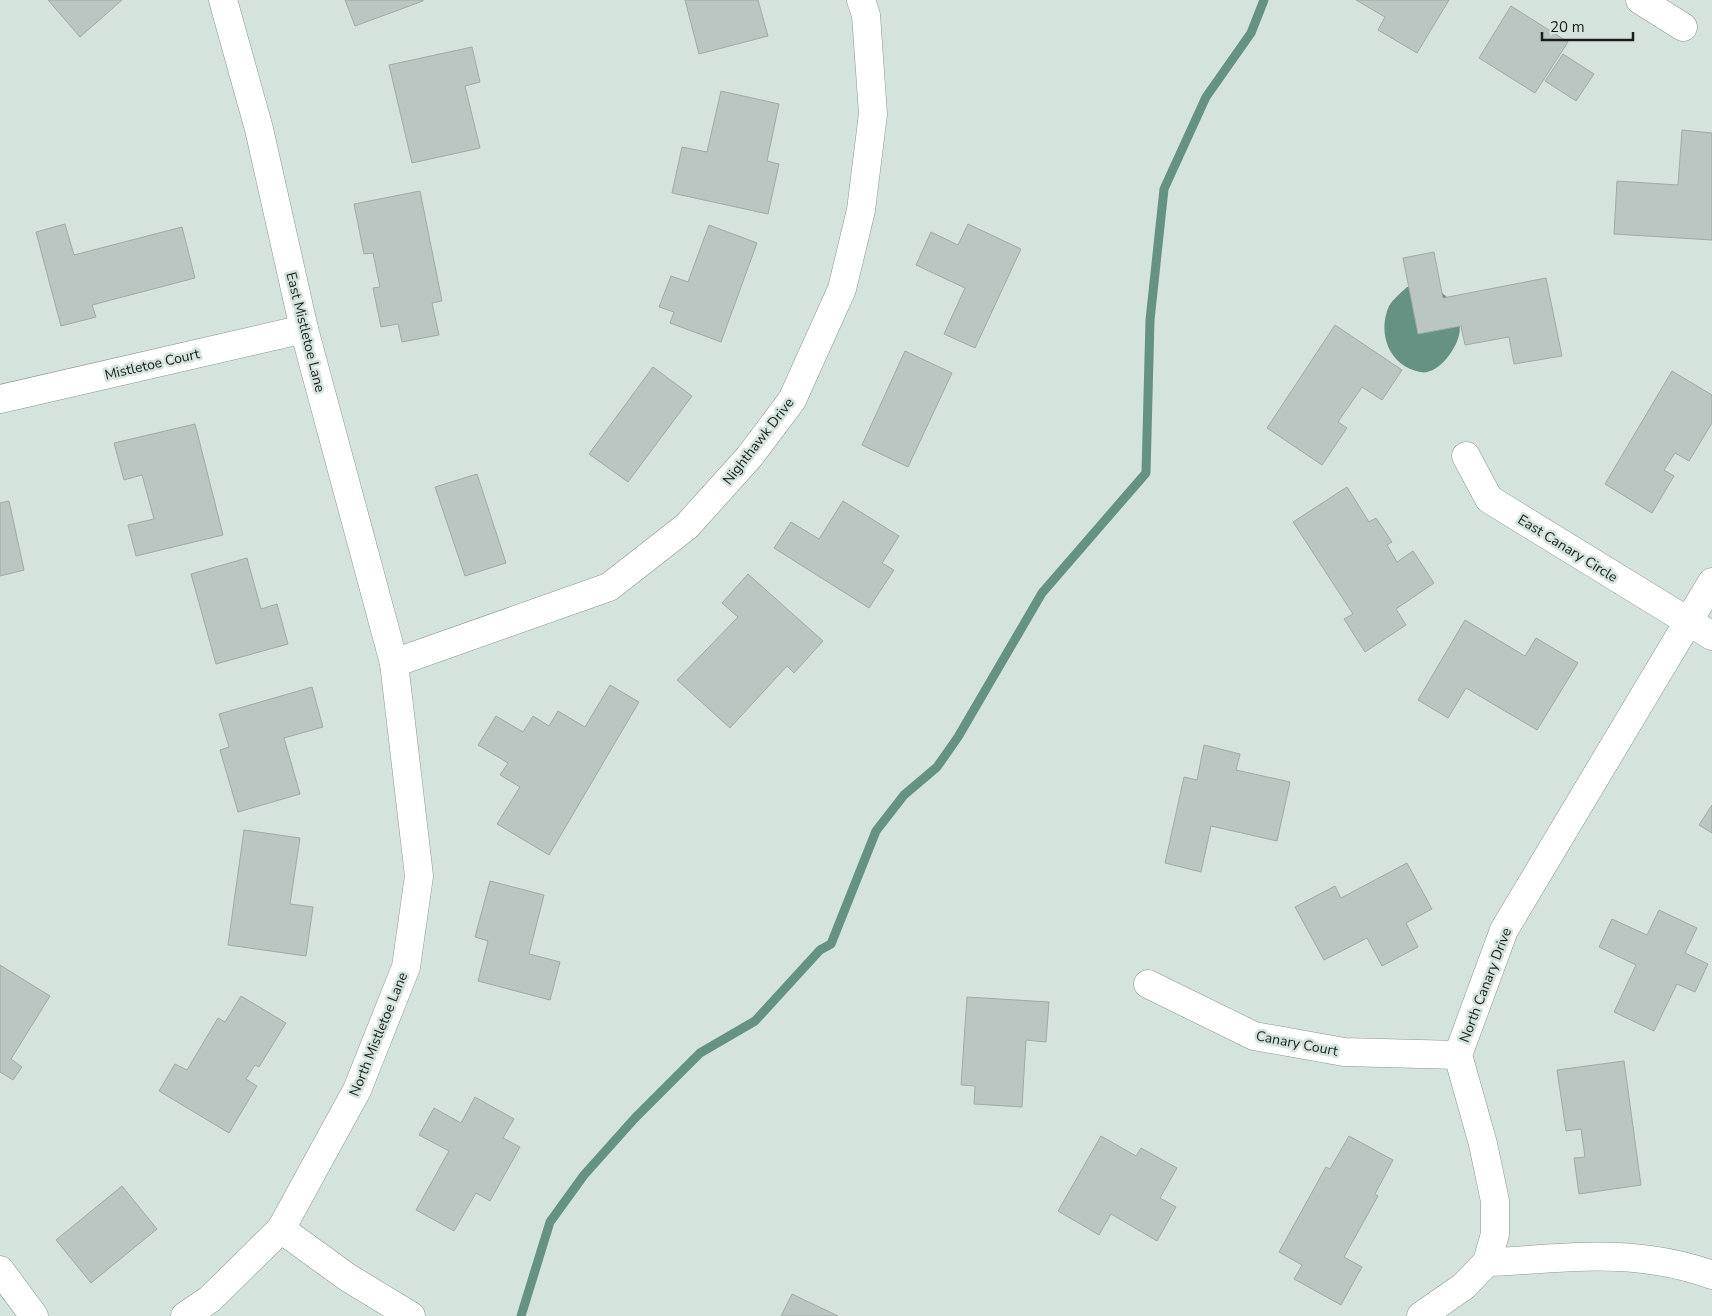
<svg xmlns="http://www.w3.org/2000/svg" width="1712" height="1316" font-family="'Nunito Sans',sans-serif">
	<style>
		.water { fill: #659283 }
		.lines { fill: none; stroke-linecap: round; stroke-linejoin: round }
		.stream { stroke: #659283; stroke-width: 9 }
		.building { fill: #b9c6c1; stroke: #9eaba6 }
		.street-casing { stroke: #8a9692; stroke-width: 29 }
		.street { stroke: #fff; stroke-width: 28 }
		.labels { text-anchor: middle; stroke-width: 5; stroke-linejoin: round; paint-order: stroke }
		.street-label { font-size: 14px; fill: #191e1c; stroke: #d5e3dd }
	</style>
	<rect width="100%" height="100%" fill="#d5e3dd"/>
	<path class="water" d="M1407 287 1438 289C1444 295 1456 304 1458 312 1459 318 1461 329 1459 335 1456 350 1437 376 1420 372 1389 366 1377 333 1389 306 1393 299 1402 292 1407 287Z"/>
	<g class="lines">
		<polyline class="stream" points="521,1316 550,1222 584,1175 635,1118 700,1053 755,1021 820,950 831,944 876,831 904,795 937,767 958,737 1042,593 1146,473 1150,320 1164,189 1206,97 1251,33 1264,0"/>
	</g>
	<g class="building">
		<polygon points="48,0 122,0 80,37"/>
		<polygon points="345,0 423,0 423,1 355,26"/>
		<polygon points="685,0 758,0 768,36 699,54"/>
		<polygon points="1356,0 1449,0 1417,53 1378,30 1385,17"/>
		<polygon points="1511,6 1568,42 1535,93 1479,58"/>
		<polygon points="472,47 480,82 465,86 480,148 412,163 389,65"/>
		<polygon points="1563,54 1594,74 1576,101 1545,81"/>
		<polygon points="721,91 779,104 767,161 779,164 768,214 672,193 682,147 707,152"/>
		<polygon points="1682,130 1712,133 1712,240 1614,234 1617,181 1678,185"/>
		<polygon points="420,191 442,301 432,303 439,335 402,342 398,324 381,327 373,288 380,287 373,253 364,254 354,204"/>
		<polygon points="65,224 74,255 182,227 195,278 92,305 96,317 61,326 36,232"/>
		<polygon points="968,224 1021,249 975,348 944,334 965,288 916,265 931,232 958,245"/>
		<polygon points="709,225 757,243 721,342 670,323 674,312 659,307 671,276 688,282"/>
		<polygon points="1434,252 1443,298 1546,278 1562,356 1514,364 1509,337 1465,345 1461,326 1418,334 1403,258"/>
		<polygon points="1335,325 1402,370 1382,400 1362,387 1338,422 1347,428 1322,465 1267,428"/>
		<polygon points="905,351 952,373 908,467 862,445"/>
		<polygon points="653,367 692,396 628,482 589,454"/>
		<polygon points="1672,371 1712,395 1712,423 1689,461 1675,453 1664,470 1674,476 1652,513 1605,484"/>
		<polygon points="195,424 223,535 136,556 128,525 154,519 142,475 124,480 114,443"/>
		<polygon points="477,474 506,563 465,576 435,487"/>
		<polygon points="1347,487 1369,522 1376,518 1392,542 1387,545 1397,562 1413,551 1434,583 1396,609 1406,625 1365,652 1344,619 1353,614 1293,522"/>
		<polygon points="9,501 24,570 0,576 0,503"/>
		<polygon points="843,501 899,536 882,563 894,570 869,608 774,548 791,522 819,539"/>
		<polygon points="247,558 261,609 277,604 288,644 216,664 191,574"/>
		<polygon points="748,574 823,641 794,673 787,666 730,728 677,680 738,617 722,603"/>
		<polygon points="1465,620 1525,656 1536,638 1578,663 1537,730 1466,688 1448,718 1418,700"/>
		<polygon points="610,685 639,702 549,855 497,824 520,787 500,775 508,763 478,745 496,716 523,732 533,716 549,726 558,711 585,727"/>
		<polygon points="312,687 323,727 284,738 300,794 238,812 220,750 229,747 219,714"/>
		<polygon points="1204,745 1240,754 1236,770 1290,782 1277,841 1211,826 1201,872 1165,863 1184,777 1197,780"/>
		<polygon points="1712,805 1712,833 1699,825"/>
		<polygon points="244,830 300,838 290,904 313,907 306,956 228,945"/>
		<polygon points="1407,863 1432,909 1406,923 1418,947 1382,966 1367,938 1324,960 1295,907 1335,886 1341,898"/>
		<polygon points="490,881 544,895 529,954 560,962 550,1000 478,981 488,941 475,937"/>
		<polygon points="1659,910 1697,928 1685,953 1708,964 1695,992 1677,984 1654,1031 1614,1012 1636,965 1599,947 1612,919 1647,935"/>
		<polygon points="0,965 50,996 11,1059 22,1067 13,1080 0,1072"/>
		<polygon points="241,996 286,1023 259,1067 255,1065 246,1079 257,1086 229,1133 159,1091 175,1064 187,1070 218,1018 225,1022"/>
		<polygon points="967,997 1049,1002 1046,1042 1026,1040 1022,1107 974,1104 975,1086 961,1085"/>
		<polygon points="1624,1061 1641,1185 1579,1194 1574,1158 1585,1157 1581,1129 1566,1131 1557,1070"/>
		<polygon points="475,1097 514,1119 503,1138 520,1147 490,1201 476,1193 454,1231 416,1210 449,1151 419,1135 434,1108 461,1123"/>
		<polygon points="1101,1136 1136,1156 1141,1148 1177,1168 1160,1198 1176,1207 1157,1241 1111,1214 1099,1235 1058,1211"/>
		<polygon points="1349,1136 1393,1160 1375,1194 1378,1196 1344,1257 1362,1267 1341,1305 1294,1279 1302,1265 1279,1252 1326,1167 1330,1169"/>
		<polygon points="122,1186 157,1229 91,1283 56,1240"/>
		<polygon points="792,1294 838,1316 781,1316"/>
	</g>
	<g class="lines">
		<g class="street-casing">
			<g id="street">
				<polyline points="1640,0 1683,27"/>
				<polyline points="0,399 304,329"/>
				<polyline points="1466,456 1489,499 1712,636"/>
				<polyline points="394,663 609,587 687,526 750,456 792,400 842,289 861,210 873,114 866,15 861,0"/>
				<polyline points="1148,984 1254,1036 1344,1052 1458,1055"/>
				<polyline points="281,1229 347,1277 411,1316"/>
				<path d="M1487 1262C1510 1262 1533 1259 1556 1258 1608 1254 1662 1256 1712 1275"/>
				<polyline points="0,1270 34,1316"/>
				<polyline points="185,1316 210,1299 281,1229 357,1090 406,967 419,876 394,663 304,329 259,129 223,0"/>
				<polyline points="1421,1316 1464,1286 1487,1262 1495,1234 1495,1201 1483,1144 1458,1055 1504,930 1712,582"/>
			</g>
		</g>
		<use href="#street" class="street"/>
	</g>
	<g class="labels">
		<g class="street-label">
			<text transform="translate(306 332) rotate(76)" y="5">East Mistletoe Lane</text>
			<text transform="translate(152 364) rotate(-13)" y="5">Mistletoe Court</text>
			<text transform="translate(758 441) rotate(-52)" y="5">Nighthawk Drive</text>
			<text transform="translate(1568 548) rotate(32)" y="5">East Canary Circle</text>
			<text transform="translate(1485 985) rotate(-69)" y="5">North Canary Drive</text>
			<text transform="translate(378 1034) rotate(-68)" y="5">North Mistletoe Lane</text>
			<text transform="translate(1297 1043) rotate(11)" y="5">Canary Court</text>
		</g>
	</g>
	<path d="M1542 32v8h91v-8" fill="none" stroke="#191e1c" stroke-width="2.5"/>
	<text x="1550" y="32" font-size="15" fill="#191e1c" stroke="#d5e3dd" stroke-width="4" paint-order="stroke">20 m</text>
</svg>
